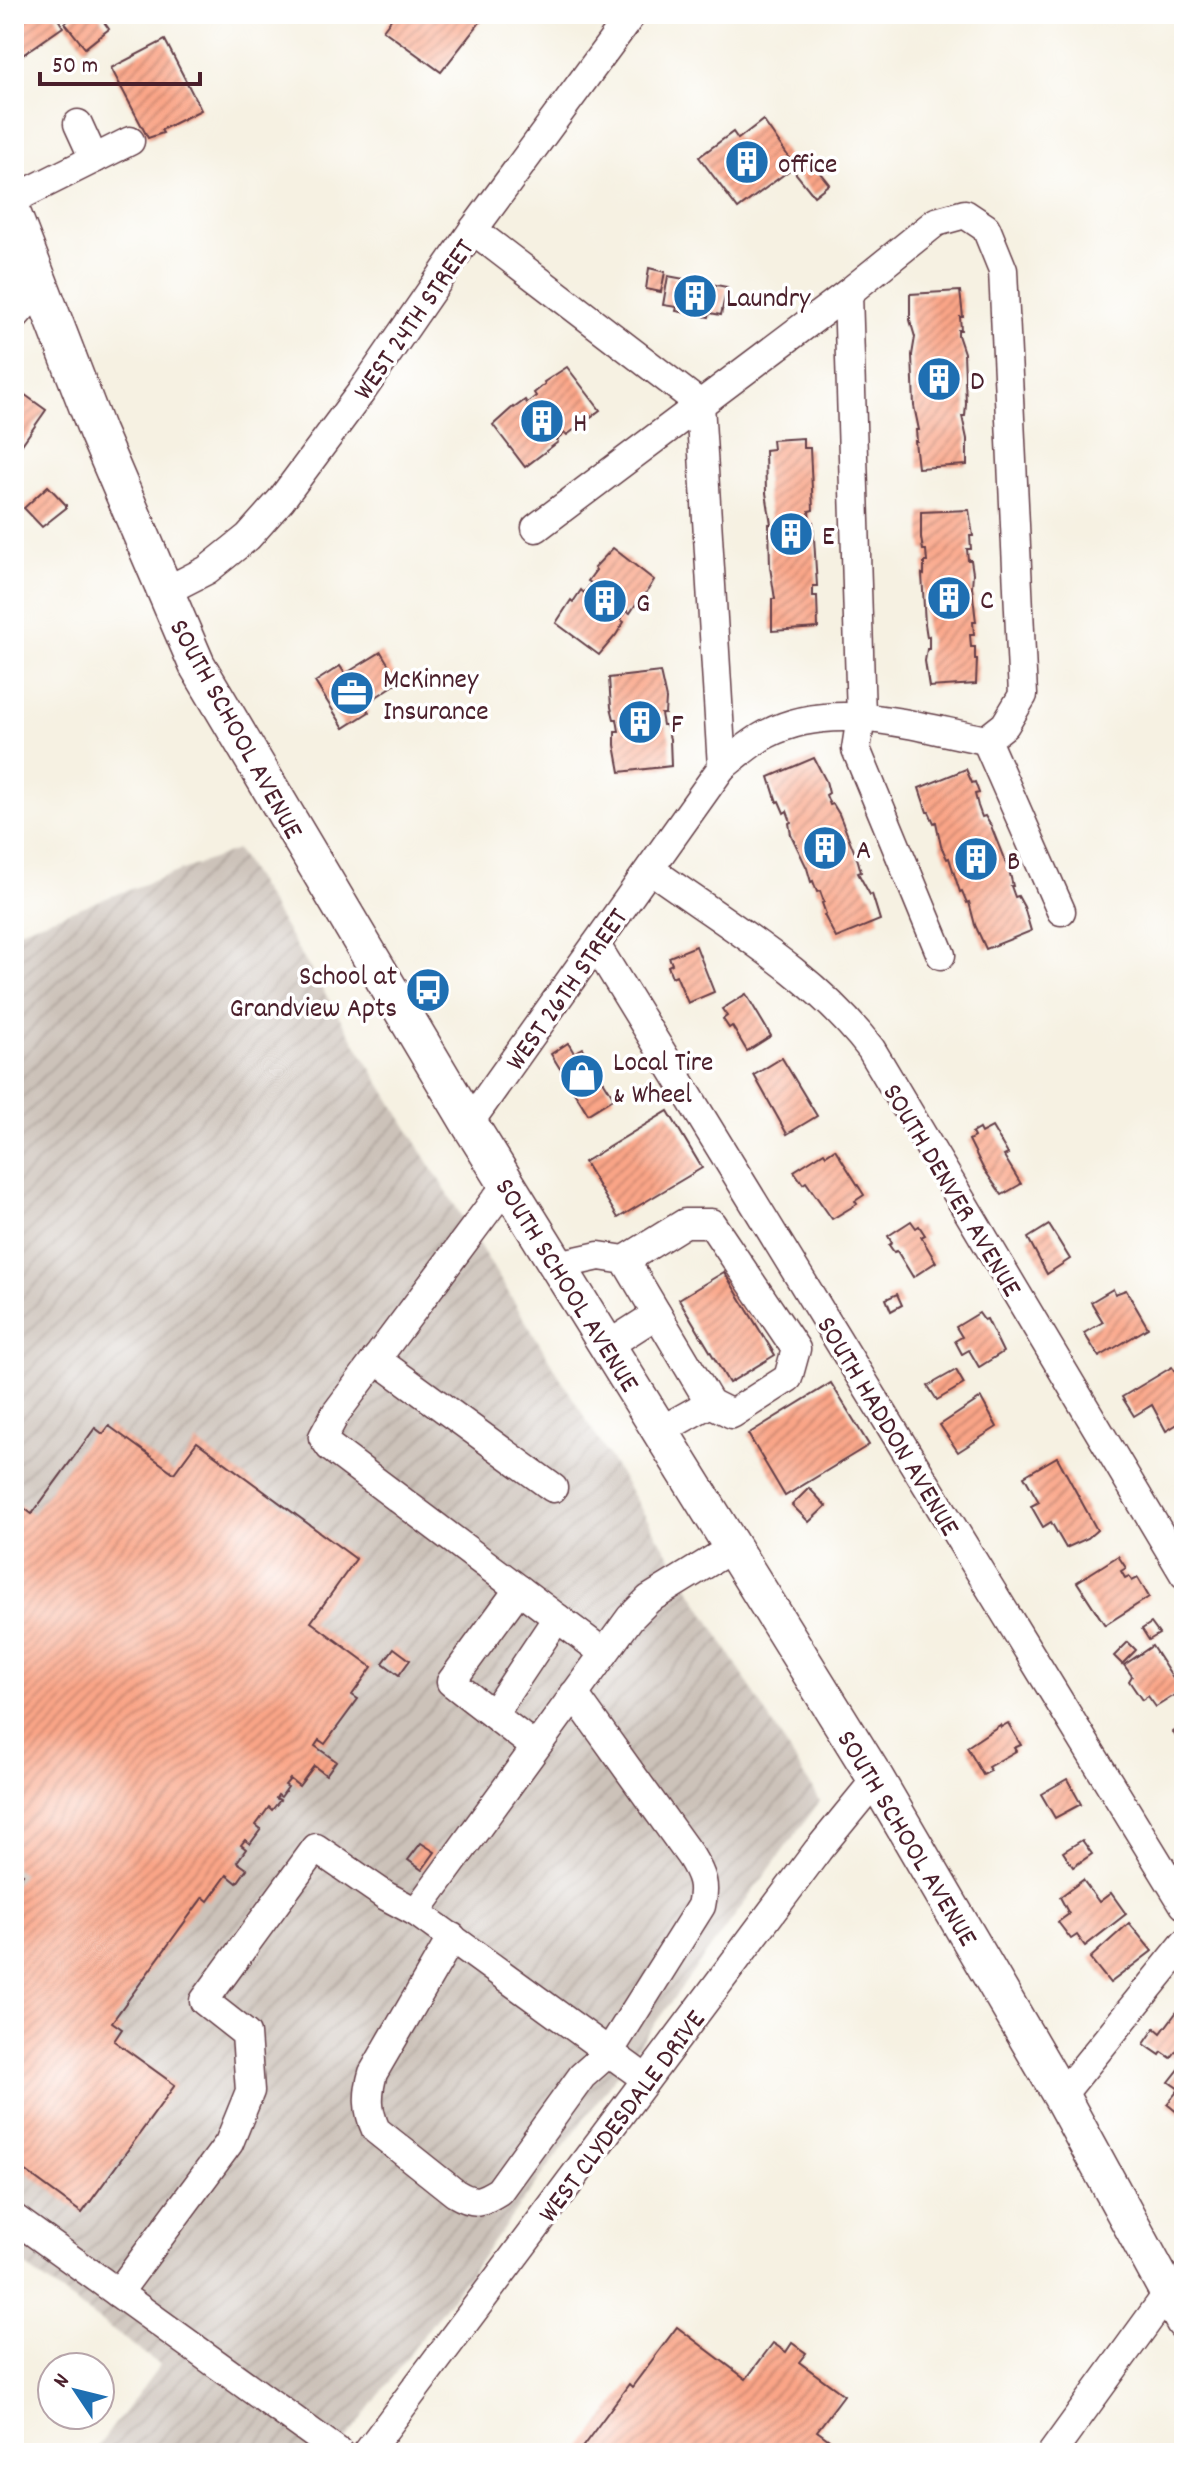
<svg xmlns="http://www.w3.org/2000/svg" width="1198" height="2467" font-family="Dekko,sans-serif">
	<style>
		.industrial { fill: url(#industrial-furrows) }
		.building { fill: url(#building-hatch) }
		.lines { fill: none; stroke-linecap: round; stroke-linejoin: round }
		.minor-casing { stroke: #643e46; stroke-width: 31 }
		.major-casing { stroke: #643e46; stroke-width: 39 }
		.minor { stroke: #fff; stroke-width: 28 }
		.major { stroke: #fff; stroke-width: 36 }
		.labels { text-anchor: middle; stroke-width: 7; stroke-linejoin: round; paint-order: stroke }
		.poi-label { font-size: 28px; fill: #4a1f2b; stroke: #fff; text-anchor: start }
		.street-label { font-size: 28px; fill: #4a1f2b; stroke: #fff }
	</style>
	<defs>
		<pattern id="industrial-furrows" width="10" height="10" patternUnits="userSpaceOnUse" patternTransform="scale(2)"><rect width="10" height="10" fill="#ccc2b9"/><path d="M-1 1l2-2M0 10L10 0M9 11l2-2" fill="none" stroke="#b1a69f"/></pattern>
		<pattern id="building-hatch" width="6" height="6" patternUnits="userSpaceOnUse" patternTransform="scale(2)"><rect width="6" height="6" fill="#faa587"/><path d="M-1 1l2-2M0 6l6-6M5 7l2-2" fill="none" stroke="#cc866f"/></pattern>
	</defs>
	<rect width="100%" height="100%" fill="#fff"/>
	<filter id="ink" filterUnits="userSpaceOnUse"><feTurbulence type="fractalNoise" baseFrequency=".0125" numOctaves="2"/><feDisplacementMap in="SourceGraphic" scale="16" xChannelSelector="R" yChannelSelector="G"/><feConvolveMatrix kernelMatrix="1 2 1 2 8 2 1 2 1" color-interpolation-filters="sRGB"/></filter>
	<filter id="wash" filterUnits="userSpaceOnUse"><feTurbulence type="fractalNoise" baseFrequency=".006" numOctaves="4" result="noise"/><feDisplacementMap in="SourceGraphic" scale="32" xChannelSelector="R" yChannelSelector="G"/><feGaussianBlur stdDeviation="1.8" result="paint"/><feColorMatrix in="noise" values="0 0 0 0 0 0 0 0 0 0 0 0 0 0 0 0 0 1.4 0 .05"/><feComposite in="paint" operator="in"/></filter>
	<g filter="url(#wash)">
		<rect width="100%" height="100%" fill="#f6f1e2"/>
		<polygon class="industrial" points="237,850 820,1801 336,2453 93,2453 160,2365 14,2258 14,932"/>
		<g id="blocks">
			<g class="building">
				<polygon points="32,14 55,14 63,27 21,56 18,51 14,53 14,25"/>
				<polygon points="77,14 98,14 109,29 85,48 65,23"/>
				<polygon points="395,14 483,14 484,17 441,72 383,30"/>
				<polygon points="165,40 201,110 161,130 163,133 148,138 111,68"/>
				<polygon points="763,120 795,166 738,209 699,157 733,132 738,139"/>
				<polygon points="808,158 829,184 814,196 793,170"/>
				<polygon points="649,268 665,272 661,292 646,289"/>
				<polygon points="668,276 727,287 721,315 710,313 709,317 676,311 677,307 663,305"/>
				<polygon points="960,291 963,317 960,317 961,330 958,330 958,335 964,353 966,404 965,416 962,416 967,439 967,465 918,468 915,441 917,441 916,430 919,430 914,406 912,355 915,337 910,320 910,294"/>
				<polygon points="567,367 600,410 567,435 565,433 557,440 558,442 525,467 493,425 513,407 514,408 525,400 527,403 536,396 534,393 545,384 544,382"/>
				<polygon points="21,392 46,410 18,450 14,447 14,395 18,398"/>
				<polygon points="803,438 803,448 810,448 813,510 809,511 810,522 813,522 817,586 813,586 813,596 817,596 818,628 772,631 772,599 775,599 770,567 769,524 771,524 766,493 765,450 773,449 772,440"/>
				<polygon points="48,486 66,505 66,508 42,527 24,508"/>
				<polygon points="969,510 973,536 970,536 971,549 967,549 968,560 971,560 973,573 972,587 976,622 973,622 974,635 970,635 971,647 975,647 975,659 977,659 976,684 929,687 925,661 927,649 929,649 929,636 927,637 925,624 922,574 924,575 924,562 927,562 926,550 923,550 921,538 921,512"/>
				<polygon points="613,548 654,580 640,603 638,601 630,613 627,611 620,619 624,622 616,635 599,655 556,623 571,600 573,602 581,590 584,593 591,583 588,581 596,570 594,568"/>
				<polygon points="381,652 399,682 364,705 369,712 344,728 315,682 340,666 345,674"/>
				<polygon points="660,672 666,699 665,714 661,714 663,725 666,725 670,739 671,766 620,772 615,745 615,731 619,731 617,719 614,719 611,707 609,678"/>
				<polygon points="814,758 826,781 829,793 826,795 830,805 833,804 839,814 858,861 861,872 858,873 870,895 872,894 880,920 836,938 824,915 826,914 822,903 824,902 820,891 817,892 813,881 811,882 807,868 791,835 789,823 791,822 787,811 784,813 779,801 777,802 769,777"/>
				<polygon points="966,769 972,783 975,782 979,793 975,794 978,806 982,817 985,816 991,826 1010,874 1013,886 1011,886 1015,897 1018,896 1024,907 1031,931 986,949 975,925 969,902 967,903 962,891 960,892 949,858 947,859 941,846 936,822 934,823 929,812 927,812 919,788"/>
				<polygon points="696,946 714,992 688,1003 676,975 672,977 668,966 672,964 669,957"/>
				<polygon points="746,994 771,1036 747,1051 732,1026 729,1028 723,1019 727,1016 722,1009"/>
				<polygon points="568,1043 574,1053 583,1048 614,1098 588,1114 551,1054"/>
				<polygon points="782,1058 817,1116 787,1134 754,1075"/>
				<polygon points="668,1111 702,1168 618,1218 584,1162"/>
				<polygon points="992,1127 1008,1154 1004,1156 1021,1184 1002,1195 983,1168 969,1140 974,1137 972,1133 979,1129 981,1133"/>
				<polygon points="835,1149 864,1195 855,1201 857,1204 832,1219 806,1182 803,1184 794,1171 824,1152 826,1155"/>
				<polygon points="911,1221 916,1228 919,1226 925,1235 921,1237 936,1262 913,1277 897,1251 894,1252 889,1245 892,1243 888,1236"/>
				<polygon points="1049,1225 1070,1259 1047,1274 1028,1238"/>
				<polygon points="724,1272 775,1355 729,1383 679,1299"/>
				<polygon points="1113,1289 1115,1294 1126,1290 1148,1328 1099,1357 1084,1333 1103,1322 1091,1302"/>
				<polygon points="897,1294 902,1305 891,1311 886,1299"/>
				<polygon points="979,1313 984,1320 987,1319 1003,1352 979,1367 969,1350 962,1354 955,1341 962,1337 956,1327"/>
				<polygon points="1172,1367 1184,1387 1184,1420 1166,1431 1152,1405 1134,1416 1122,1397"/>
				<polygon points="956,1370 964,1384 937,1400 928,1386"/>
				<polygon points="831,1383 869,1445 785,1496 748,1434"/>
				<polygon points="981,1398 997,1427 958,1452 940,1425"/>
				<polygon points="109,1426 174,1473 197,1442 356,1559 311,1622 372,1667 352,1695 358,1699 325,1744 319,1740 315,1746 336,1761 326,1775 314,1766 299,1786 290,1779 285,1785 288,1787 281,1797 278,1795 276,1798 280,1800 272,1810 269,1807 256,1825 261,1829 250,1844 245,1840 241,1845 246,1849 237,1862 247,1869 237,1883 227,1875 208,1901 203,1897 112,2022 122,2029 114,2041 175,2085 82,2213 14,2163 14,1886 23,1874 14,1868 14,1513 20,1505 32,1514 95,1428 103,1434"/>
				<polygon points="1057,1457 1097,1530 1088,1538 1066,1548 1051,1522 1043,1527 1031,1506 1039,1502 1024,1476"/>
				<polygon points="809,1488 826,1506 809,1522 792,1505"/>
				<polygon points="1118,1556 1126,1568 1121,1571 1125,1578 1129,1576 1132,1581 1138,1578 1149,1597 1105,1625 1077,1582"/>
				<polygon points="1151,1623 1159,1634 1149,1640 1142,1629"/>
				<polygon points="1128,1642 1136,1650 1122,1664 1114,1656"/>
				<polygon points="1152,1646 1181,1691 1156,1707 1148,1696 1142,1700 1129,1681 1132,1676 1124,1665"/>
				<polygon points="394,1648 410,1660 399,1675 383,1663"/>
				<polygon points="1008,1723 1021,1745 1014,1748 1016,1751 988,1767 991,1771 983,1775 967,1747 1000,1725 1001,1727"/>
				<polygon points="1184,1725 1184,1750 1173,1732"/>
				<polygon points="1067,1779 1081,1804 1055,1818 1041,1794"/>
				<polygon points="1082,1840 1092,1854 1073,1867 1063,1852"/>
				<polygon points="421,1843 435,1852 422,1870 408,1860"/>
				<polygon points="1083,1880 1099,1902 1111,1893 1126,1914 1085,1946 1077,1935 1071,1939 1058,1922 1069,1914 1060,1897"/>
				<polygon points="1129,1923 1152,1951 1110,1983 1090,1958"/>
				<polygon points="1181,2006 1184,2008 1184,2040 1171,2058 1162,2052 1160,2055 1144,2044 1155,2028 1161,2033"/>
				<polygon points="1184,2063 1184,2118 1167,2104 1179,2089 1169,2082"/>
				<polygon points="677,2327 746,2379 773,2343 786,2352 792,2343 806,2353 799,2362 844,2395 817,2431 847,2453 578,2453 629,2384 632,2387"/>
			</g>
		</g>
	</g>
	<g filter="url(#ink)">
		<use href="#blocks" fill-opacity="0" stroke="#643e46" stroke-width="2"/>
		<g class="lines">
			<g class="minor-casing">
				<g id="minor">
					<polyline points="78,124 94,159"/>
					<polyline points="14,199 130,141"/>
					<polyline points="848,293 861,717 856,749 941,955"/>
					<polyline points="14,317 41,286"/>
					<polyline points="536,528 848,293 936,222 965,214 986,228 1003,270 1023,695 1005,725 986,740 1061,911"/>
					<polyline points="164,592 207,570 248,537 281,500 362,391 473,230 632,14"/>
					<path d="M722 767C736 756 751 742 767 734 835 699 916 727 986 740"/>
					<path d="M650 869C725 923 815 975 871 1049L1184 1574"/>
					<polyline points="596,945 1184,1905"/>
					<polyline points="469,1123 722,767 700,404 473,230"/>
					<polyline points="507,1184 336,1413 323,1437 330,1447 604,1653"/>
					<polyline points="625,1260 710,1403"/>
					<polyline points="558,1265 599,1256 625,1260 685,1223 711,1223 796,1349 788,1378 732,1414 710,1403 660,1431"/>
					<polyline points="607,1346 657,1314"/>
					<polyline points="376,1359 553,1488"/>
					<polyline points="519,1589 451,1682 535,1747"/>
					<polyline points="493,1714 557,1618"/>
					<path d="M452 1937 373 2073C367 2094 367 2110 376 2130L455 2193C475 2205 481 2202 499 2191L582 2076 609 2052 701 1906C706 1885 702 1875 691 1857L574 1694"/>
					<polyline points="646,2079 416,1912 630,1618 649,1599 732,1548"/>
					<polyline points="1061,2096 1184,1944"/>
					<polyline points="14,2218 340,2453"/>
					<polyline points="118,2293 229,2143 250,2091 246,2034 204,2001 316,1848 386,1896 416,1912"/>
					<polyline points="367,2453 818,1850 876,1779"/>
					<polyline points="1052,2453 1168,2293"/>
				</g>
			</g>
			<g class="major-casing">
				<polyline id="major" points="14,217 97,432 197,665 469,1123 876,1779 1061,2096 1184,2322"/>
			</g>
			<use href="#minor" class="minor"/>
			<use href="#major" class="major"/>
		</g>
	</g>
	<defs>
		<g id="building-disc" transform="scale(2.3)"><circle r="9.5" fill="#1f6fb2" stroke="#fff"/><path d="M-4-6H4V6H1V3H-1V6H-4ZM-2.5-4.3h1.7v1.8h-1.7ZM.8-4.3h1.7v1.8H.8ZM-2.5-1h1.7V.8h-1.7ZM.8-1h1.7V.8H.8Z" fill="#fff"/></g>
		<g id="office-disc" transform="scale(2.3)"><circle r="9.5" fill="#1f6fb2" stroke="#fff"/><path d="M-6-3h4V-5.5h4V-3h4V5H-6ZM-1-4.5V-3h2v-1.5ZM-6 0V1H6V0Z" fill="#fff"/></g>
		<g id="bus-disc" transform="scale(2.3)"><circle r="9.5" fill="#1f6fb2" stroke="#fff"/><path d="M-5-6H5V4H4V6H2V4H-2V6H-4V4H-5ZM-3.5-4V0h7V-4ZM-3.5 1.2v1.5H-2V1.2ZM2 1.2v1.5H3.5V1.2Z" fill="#fff"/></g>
		<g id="shop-disc" transform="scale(2.3)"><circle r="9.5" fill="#1f6fb2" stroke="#fff"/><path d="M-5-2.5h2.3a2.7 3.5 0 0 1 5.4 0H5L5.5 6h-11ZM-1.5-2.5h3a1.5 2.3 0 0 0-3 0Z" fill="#fff"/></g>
	</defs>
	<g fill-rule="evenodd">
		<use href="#building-disc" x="747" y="162"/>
		<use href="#building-disc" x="695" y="296"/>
		<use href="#building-disc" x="939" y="379"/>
		<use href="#building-disc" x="542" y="421"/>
		<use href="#building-disc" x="791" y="534"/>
		<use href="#building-disc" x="949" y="598"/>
		<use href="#building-disc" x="605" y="601"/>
		<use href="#office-disc" x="352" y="693"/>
		<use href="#building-disc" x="640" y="722"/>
		<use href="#building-disc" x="825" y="848"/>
		<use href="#building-disc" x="976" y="859"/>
		<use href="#bus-disc" x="428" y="990"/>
		<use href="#shop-disc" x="582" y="1076"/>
	</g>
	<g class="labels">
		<g class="poi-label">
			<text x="778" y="172">office</text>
			<text x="726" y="306">Laundry</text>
			<text x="970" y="389">D</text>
			<text x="573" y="431">H</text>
			<text x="822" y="544">E</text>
			<text x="980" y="608">C</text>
			<text x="636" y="611">G</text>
			<text x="383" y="687">McKinney<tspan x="383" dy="32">Insurance</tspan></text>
			<text x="671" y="732">F</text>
			<text x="856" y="858">A</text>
			<text x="1007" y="869">B</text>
			<text x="397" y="984" text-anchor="end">School at<tspan x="397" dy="32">Grandview Apts</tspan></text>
			<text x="613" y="1070">Local Tire<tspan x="613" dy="32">&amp; Wheel</tspan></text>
		</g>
		<g class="street-label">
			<text transform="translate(412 318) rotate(-55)" y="10">WEST 24TH STREET</text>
			<text transform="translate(238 728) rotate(61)" y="10">SOUTH SCHOOL AVENUE</text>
			<text transform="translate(565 988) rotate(-55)" y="10">WEST 26TH STREET</text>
			<text transform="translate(954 1189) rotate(59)" y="10">SOUTH DENVER AVENUE</text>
			<text transform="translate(569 1284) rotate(58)" y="10">SOUTH SCHOOL AVENUE</text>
			<text transform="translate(890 1425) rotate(59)" y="10">SOUTH HADDON AVENUE</text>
			<text transform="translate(909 1837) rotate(59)" y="10">SOUTH SCHOOL AVENUE</text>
			<text transform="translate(620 2115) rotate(-53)" y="10">WEST CLYDESDALE DRIVE</text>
		</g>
	</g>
	<rect width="1198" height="2467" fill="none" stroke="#fff" stroke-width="48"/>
	<g transform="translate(76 2391) rotate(305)"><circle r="38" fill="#ffffff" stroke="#b7a5aa" stroke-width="2"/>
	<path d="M0-6L14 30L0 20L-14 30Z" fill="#1f6fb2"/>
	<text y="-12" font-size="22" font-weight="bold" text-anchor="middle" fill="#4a1f2b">N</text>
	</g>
	<path d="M40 72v12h160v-12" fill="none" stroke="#4a1f2b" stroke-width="4"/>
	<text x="52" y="72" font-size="24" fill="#4a1f2b" stroke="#ffffff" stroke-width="6" paint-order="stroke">50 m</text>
</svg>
